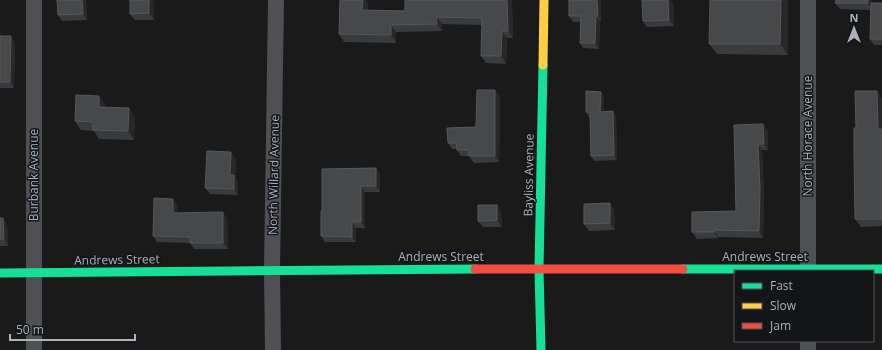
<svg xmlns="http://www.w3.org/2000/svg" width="882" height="350" font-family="'Open Sans',sans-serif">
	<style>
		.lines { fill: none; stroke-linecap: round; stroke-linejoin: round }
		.street { stroke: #4f5054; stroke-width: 16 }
		.fast { stroke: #16e098; stroke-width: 9 }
		.slow { stroke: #ffcf43; stroke-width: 9 }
		.jam { stroke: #f24e42; stroke-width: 9 }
		.wall { fill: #3a3b3d }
		.shaded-wall { fill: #282829 }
		.building { fill: #47484a; stroke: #56585c }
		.labels { text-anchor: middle; stroke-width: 3; stroke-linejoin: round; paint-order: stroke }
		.street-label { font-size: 12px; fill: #abb2bd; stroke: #141517 }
	</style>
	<rect width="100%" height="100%" fill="#1a1a1b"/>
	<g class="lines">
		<g class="street">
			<polyline points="34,0 34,350"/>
			<polyline points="808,0 808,271"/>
			<polyline points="273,350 272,270 276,0"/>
			<polyline points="808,350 808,341"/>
		</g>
		<g class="fast">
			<polyline points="683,269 882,269"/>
			<polyline points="0,273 475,269"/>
			<polyline points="541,350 539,269 543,65"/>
		</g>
		<polyline class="slow" points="543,65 544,0"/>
		<polyline class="jam" points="475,269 683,269"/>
	</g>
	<g class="wall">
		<polygon points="86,0 87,20 62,21 58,15"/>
		<polygon points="130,0 153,0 154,20 135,20 130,14"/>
		<polygon points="340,0 366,0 368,3 368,10 405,11 405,0 512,0 513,38 507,38 506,64 486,63 481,56 482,25 442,24 442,31 396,32 396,43 344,42 339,34"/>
		<polygon points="569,0 601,0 601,21 600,21 599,49 583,48 580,43 581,22 573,22 569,16"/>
		<polygon points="788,0 788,55 717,54 709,44"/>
		<polygon points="673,3 674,26 647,27 643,21"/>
		<polygon points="835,3 882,3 882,45 874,45 870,39 870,10 840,9"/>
		<polygon points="0,36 15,43 14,88 0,88"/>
		<polygon points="601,92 604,97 604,111 613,111 616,116 617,160 594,161 591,156 590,117 589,117 586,112"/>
		<polygon points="99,96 105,104 105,108 135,117 134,140 99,139 94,131 81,130 75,121"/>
		<polygon points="500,96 499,162 474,163 469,156 461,156 457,150 456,149 452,149 448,143 476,127"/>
		<polygon points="882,98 882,226 861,227 855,219 856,128"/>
		<polygon points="734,125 768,131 768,150 762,150 764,195 763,238 718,237 718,238 697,239 692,232 736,211"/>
		<polygon points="236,159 235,177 238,182 238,195 210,194 205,188"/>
		<polygon points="376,168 380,173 380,192 365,192 365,228 356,228 356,242 325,242 321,236 322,211"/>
		<polygon points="173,199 177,205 177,213 227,218 228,249 194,249 190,243 157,242 153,236"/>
		<polygon points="610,203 614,210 615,230 589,231 584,224"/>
		<polygon points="497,205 501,211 502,227 483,227 478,221"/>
		<polygon points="0,218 3,218 7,225 8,246 0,246"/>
	</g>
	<g class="shaded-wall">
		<polygon points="82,0 86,0 87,20 83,14"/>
		<polygon points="149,0 153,0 154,20 149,13"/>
		<polygon points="363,0 366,0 368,3 368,17 362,10"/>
		<polygon points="507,0 512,0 512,1 513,38 508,31"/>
		<polygon points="597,0 601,0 601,21 598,15"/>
		<polygon points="668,0 671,0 673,3 674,26 669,20"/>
		<polygon points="781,0 788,0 788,55 780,44"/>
		<polygon points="868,0 872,0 872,10 868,3"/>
		<polygon points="596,16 600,21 599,49 595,43"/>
		<polygon points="436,17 442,24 442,31 437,24"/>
		<polygon points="391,25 396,32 396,43 391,35"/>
		<polygon points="502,31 507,38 506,64 501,56"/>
		<polygon points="11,36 15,43 14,88 10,82"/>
		<polygon points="495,90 500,96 499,162 495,156"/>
		<polygon points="877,91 882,98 882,135 878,129"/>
		<polygon points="601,92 604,97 604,116 600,112"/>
		<polygon points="99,96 105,104 105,116 99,107"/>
		<polygon points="129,108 135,117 134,140 128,131"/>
		<polygon points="613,111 616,116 617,160 614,155"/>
		<polygon points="763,124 768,131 768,150 764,144"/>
		<polygon points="758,144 762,150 764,195 763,238 759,231"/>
		<polygon points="231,152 236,159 235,177 238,182 238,195 234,189 230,175"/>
		<polygon points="376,168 380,173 380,192 376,186"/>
		<polygon points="361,186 365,192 365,228 361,222"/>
		<polygon points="173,199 177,205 177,219 173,213"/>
		<polygon points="610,203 614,210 615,230 610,223"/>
		<polygon points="497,205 501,211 502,227 497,220"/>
		<polygon points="223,212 227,218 228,249 223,243"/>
		<polygon points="3,218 7,225 8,246 4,239"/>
		<polygon points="352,222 356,228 356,242 352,237"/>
		<polygon points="714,230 718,237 718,238 714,232"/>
	</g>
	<g class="building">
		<polygon points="57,0 82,0 83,14 58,15"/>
		<polygon points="130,0 149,0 149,13 130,14"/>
		<polygon points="340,0 363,0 362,10 405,11 405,0 507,0 508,31 502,31 501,56 481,56 482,18 436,17 437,24 391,25 391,35 339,34"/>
		<polygon points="569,0 597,0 598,15 596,16 595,43 580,43 581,16 569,16"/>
		<polygon points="642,0 668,0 669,20 643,21"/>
		<polygon points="710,0 781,0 780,44 709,44"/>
		<polygon points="836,0 868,0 868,3 835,3"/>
		<polygon points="871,3 882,3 882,39 870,39"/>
		<polygon points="0,36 11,36 10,82 0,82"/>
		<polygon points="477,90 495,90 495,156 469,156 469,150 457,150 456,143 448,143 447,128 476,127"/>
		<polygon points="586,91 601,92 600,112 613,111 614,155 591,156 590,112 586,112"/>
		<polygon points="855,91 877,91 878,129 882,129 882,219 855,219 854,153 854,128 856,128"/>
		<polygon points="76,95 99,96 99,107 129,108 128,131 93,130 93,122 75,121"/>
		<polygon points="763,124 764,144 758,144 760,189 759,231 714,230 714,232 692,232 692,212 736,211 734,125"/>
		<polygon points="207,151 231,152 230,175 234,175 234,189 205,188"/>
		<polygon points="376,168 376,186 361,186 361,222 352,222 352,237 321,236 321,211 322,211 322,169"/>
		<polygon points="154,198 173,199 173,213 223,212 223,243 190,243 190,237 153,236"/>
		<polygon points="610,203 610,223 584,224 584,204"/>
		<polygon points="478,205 497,205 497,220 478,221"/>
		<polygon points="0,218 3,218 4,239 0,239"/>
	</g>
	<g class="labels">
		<g class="street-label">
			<text transform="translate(808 136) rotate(-90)" y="4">North Horace Avenue</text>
			<text transform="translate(34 175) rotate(-90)" y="4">Burbank Avenue</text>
			<text transform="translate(274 175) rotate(-89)" y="4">North Willard Avenue</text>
			<text transform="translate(529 175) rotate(-89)" y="4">Bayliss Avenue</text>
			<text x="441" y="261">Andrews Street</text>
			<text x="765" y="261">Andrews Street</text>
			<text transform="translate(117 260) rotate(-1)" y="4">Andrews Street</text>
		</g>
	</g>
	<rect x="734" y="270" width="140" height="72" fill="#141517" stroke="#505459"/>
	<rect x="742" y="283" width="20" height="6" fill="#16e098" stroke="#505459"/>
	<text x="770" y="290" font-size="12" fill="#abb2bd">Fast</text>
	<rect x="742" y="303" width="20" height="6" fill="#ffcf43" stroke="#505459"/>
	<text x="770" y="310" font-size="12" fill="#abb2bd">Slow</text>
	<rect x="742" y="323" width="20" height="6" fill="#f24e42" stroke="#505459"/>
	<text x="770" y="330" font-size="12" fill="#abb2bd">Jam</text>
	<g transform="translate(854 28)" stroke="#141517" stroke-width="3" paint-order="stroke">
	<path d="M0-3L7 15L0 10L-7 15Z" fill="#abb2bd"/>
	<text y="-6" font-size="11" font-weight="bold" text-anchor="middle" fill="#abb2bd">N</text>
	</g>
	<path d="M10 334v6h125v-6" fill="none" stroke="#abb2bd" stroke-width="2"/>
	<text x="16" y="334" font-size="12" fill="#abb2bd" stroke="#141517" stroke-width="3" paint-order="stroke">50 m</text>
</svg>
